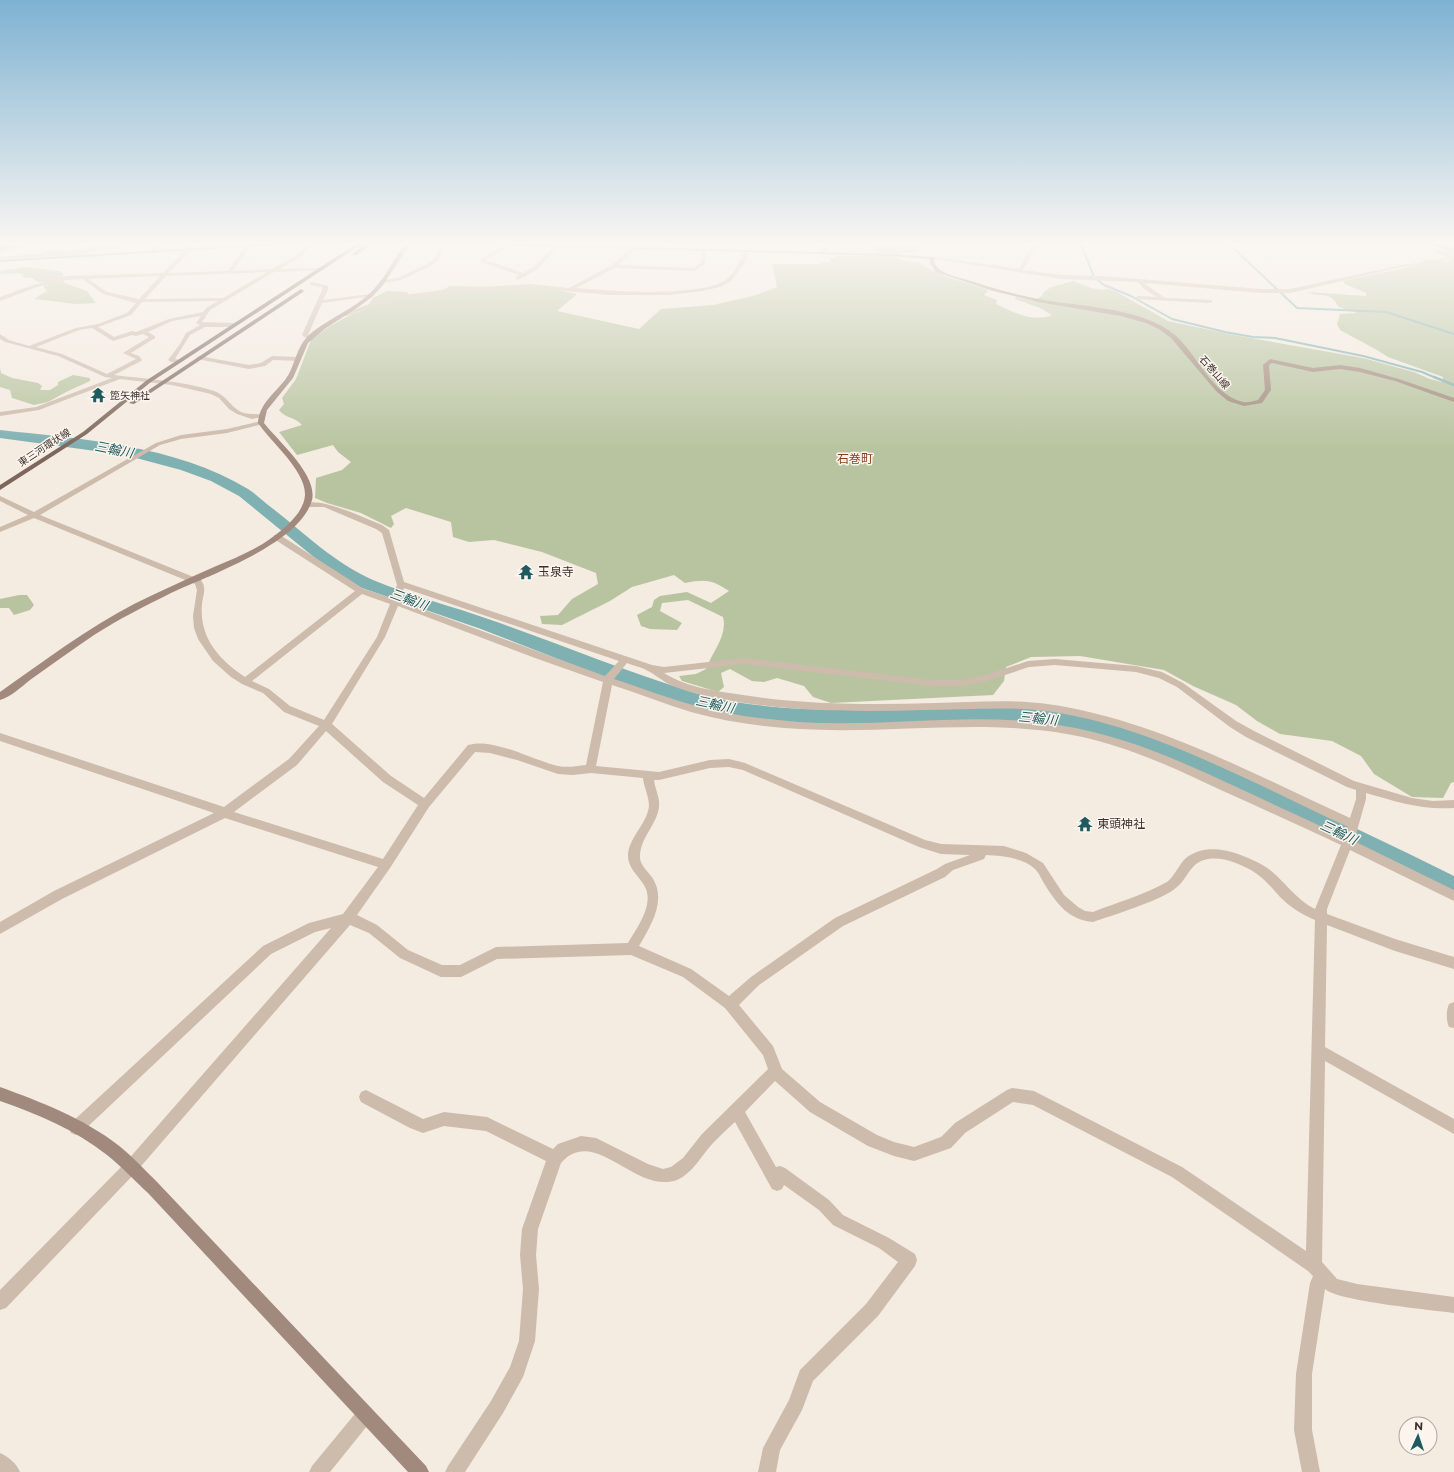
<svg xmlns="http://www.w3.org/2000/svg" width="1454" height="1472" font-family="Montserrat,'Noto Sans JP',sans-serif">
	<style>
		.green { fill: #b8c4a0 }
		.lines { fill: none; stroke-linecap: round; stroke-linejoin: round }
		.stream-far1 { stroke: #7fb0b2; stroke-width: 2 }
		.stream { stroke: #7fb0b2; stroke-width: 2.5 }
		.river { fill: #7fb0b2; fill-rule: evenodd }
		.street { fill: #cdbbac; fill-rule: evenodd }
		.secondary { fill: #a18a7d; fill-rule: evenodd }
		.primary { fill: #7d675c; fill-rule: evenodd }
		.labels { text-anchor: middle; stroke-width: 3; stroke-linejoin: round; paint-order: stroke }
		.far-street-label { font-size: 10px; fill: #3b302b; stroke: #fbf5ee }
		.far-poi-label { font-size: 10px; fill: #3b302b; stroke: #fbf5ee; text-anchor: start }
		.far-quarter-label { font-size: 12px; fill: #8c3b22; stroke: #fbf5ee }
		.poi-label { font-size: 12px; fill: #3b302b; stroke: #fbf5ee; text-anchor: start }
		.water-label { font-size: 13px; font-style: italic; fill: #1f5a5e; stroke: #fbf5ee }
	</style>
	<rect width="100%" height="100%" fill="#f4ebe1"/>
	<g class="green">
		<polygon points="105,244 134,244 77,255 0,259 0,257 38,254 49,250 72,250"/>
		<path d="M884 244H922C914 259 905 248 894 256L903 261 920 262 921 265 945 276 985 289 988 291 984 295 997 300 996 304C1013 312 1033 323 1052 315L1040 308 1015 299 1016 297 1033 301 1042 296 1044 292 1051 287 1073 281 1091 288 1102 290 1108 289 1115 291 1168 321 1234 335 1363 358 1414 372 1430 379 1442 382 1443 377 1388 357 1377 350 1340 330 1337 324 1340 314 1357 313 1339 307C1328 289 1323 299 1307 292L1366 296V293L1345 284 1343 281 1414 266 1425 260 1431 259 1446 262 1452 259 1436 253 1437 250 1454 252V782L1451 783 1443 798 1412 797 1374 774 1361 756 1332 741 1280 734 1257 721 1236 705 1193 686 1164 670 1080 656 1031 657 1006 667 1004 681 993 695 831 703 813 697 804 686 777 678 764 682 752 681 730 669 721 673 724 687 718 692 682 681 679 676 696 674 706 669C712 652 728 636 723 617L688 600 662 603 660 611 682 623 677 630 650 629 641 626 637 615 652 607 654 600 660 596 687 592 711 603 729 591C712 580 706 579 685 583L674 575 632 587 610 601 562 625 542 624 540 616 558 615 572 599 598 584 596 573 542 552 494 540 469 542 453 537 451 522 406 508 391 516 394 524 391 528 361 513 327 503 315 498 316 478 342 470 351 462 338 452 333 445 297 455 279 432 302 425C296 417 284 418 279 410L284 404 282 398 296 379 311 340 330 326 352 314 366 309 373 298 387 291 407 292 410 298 436 294 450 286 547 288 577 294 557 311 639 329 661 309 713 305 753 296 777 287 772 264H821L822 262H830L831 258 837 256 879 255V252L876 251 875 246Z"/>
		<polygon points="24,267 59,271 64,274 62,278 65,283 87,291 96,303 76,304 34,299 47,291 43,286 51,284 48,282 38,282 32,278 22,277 24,275 18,273 0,274 0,271"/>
		<polygon points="0,367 1,373 12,378 38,383 42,386 40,390 50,390 58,385 58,382 73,375 90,378 90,381 66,392 48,402 34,405 12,398 10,390 0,387"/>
		<polygon points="19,595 27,595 34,605 30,610 14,615 9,608 0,608 0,599"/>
	</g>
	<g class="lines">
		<g class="stream-far1">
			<polyline points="1081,244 1094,277 1104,285 1131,296 1172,319 1225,332 1253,337 1275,338 1363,356 1422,372 1436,378"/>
			<polyline points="1229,244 1297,308 1386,312 1454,334"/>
		</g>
		<polyline class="stream" points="1434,377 1454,385"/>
		<g class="river">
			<polygon points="17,244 16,246 0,251 0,245"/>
			<polygon points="1428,244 1444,244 1454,247 1454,253"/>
			<path d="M0 430C81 439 176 445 248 489 256 494 264 502 272 508 304 533 336 564 373 580 411 596 452 606 491 620 557 643 622 670 689 691 771 716 859 709 944 708 980 707 1016 706 1052 711 1125 721 1191 753 1257 783 1323 813 1389 843 1454 876V897L1357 849 1176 764 1131 746 1095 734 1052 725 1001 721 843 724 798 723 744 717 693 706 612 680 481 629 362 588 336 575 239 496 211 481 181 470 125 455 0 438Z"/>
		</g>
		<g class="street">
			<polygon points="27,244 37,244 0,253 0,251"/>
			<polygon points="157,244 162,244 154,253 150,253 150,251"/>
			<path d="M191 244H196L169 273 228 271 247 244H252L233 271 272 269 298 254 307 244H312L302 256 280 269 323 268 325 269 323 270 274 272 210 310 202 322 234 323 237 325 234 327H205L190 335 175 359 181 360V362H171L168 360 180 344 186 333 200 325 196 323 201 316 172 321 148 332 155 336V338L131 353 139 356 142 360 141 361 114 375C148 379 182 381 214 391 226 395 231 407 241 412 249 415 255 413 262 415V417L252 419 237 414 229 409 219 398 211 394 172 385 120 379 39 410 0 416V412L36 407 112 378 105 377 58 356 5 342 0 339V334L9 340 29 346 76 328 98 324 127 313 136 303 103 294 83 279 66 280 37 287 0 301V297L33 285 66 276 163 273ZM267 272 223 298 145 299 166 276ZM160 276 139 299 107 292 88 279ZM218 301 206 308 203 312 169 319 136 332 132 331 114 337 98 327 131 315 142 302ZM92 328 113 341 132 335 136 336 143 334 149 337 123 353 136 359 107 374 62 354 36 347 79 330Z"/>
			<polygon points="440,244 444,244 439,259 431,266 401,280 382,283 379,281 398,278 427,264 435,258"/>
			<path d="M636 244H641L618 265 693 268 701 263 702 251 704 250 706 251 705 264 694 271 615 268 576 288C607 291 704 298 727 279 736 272 740 261 744 251L748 252 746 261 731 281 720 287 702 291 668 295H611L530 288 450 293 404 299 379 304 346 316 341 315 377 301 404 295 450 289 530 284 569 288 612 265Z"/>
			<polygon points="823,244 827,244 826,253 824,254 822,253"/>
			<polygon points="1032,244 1037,244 1023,270 1062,275 1102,276 1261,289 1290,289 1402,265 1434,261 1448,256 1454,251 1454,255 1452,258 1437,263 1402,267 1290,293 1261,293 1144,283 1165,298 1212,300 1212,302 1210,303 1136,299 1135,298 1138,296 1157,297 1144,289 1138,282 1062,279 931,258 933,257 1019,269"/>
			<polygon points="505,245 509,246 485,260 523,273 534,267 554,246 558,247 538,269 518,280 515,278 519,275 481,262 480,260"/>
			<polygon points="312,282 328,286 328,290 323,300 370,294 373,296 322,303 308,335 312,338 309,340 302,335 322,290 322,287 310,285 310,283"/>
			<polygon points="199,356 249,365 261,363 272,356 299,357 302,359 299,361 273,360 265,366 249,369 197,359 196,358"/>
			<path d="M261 421 264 423 263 424 227 433 181 439 160 445 40 515 201 580C207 589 203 594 202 604 199 637 218 659 245 677L355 591 274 539V535H280L364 589 392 598 397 585 382 533 376 529 324 507H306L302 505C316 494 366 519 382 525L389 530 404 582 652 665 664 667 744 658 931 680H961L983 676 1028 661 1055 659 1136 666 1162 672 1183 683 1236 721 1254 731 1354 781 1412 798 1433 801 1454 800V808C1420 810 1398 802 1366 793V799L1354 841 1454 890V901L1350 850 1327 909V914L1395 939 1454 957V969L1395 951 1327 925 1325 1047 1454 1119V1134L1325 1061 1322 1262 1337 1279 1357 1284 1454 1297V1313C1432 1310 1337 1301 1325 1289L1312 1374V1430L1320 1472H1302L1294 1430 1296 1374 1310 1283 1313 1276 1308 1271 1172 1177 1033 1105 1013 1102 965 1133 951 1148 914 1161 894 1156 868 1146 810 1112 775 1081 745 1112 776 1167 780 1166 785 1168 829 1200 843 1215 889 1238 915 1254 917 1260 915 1266 878 1316 813 1381 802 1410 780 1450 776 1472H758L763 1448 789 1400 800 1370 866 1304 898 1262 879 1248 833 1225 819 1210 784 1185 782 1189 777 1191 772 1189 735 1122C727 1129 720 1136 713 1143 701 1156 693 1173 677 1180 636 1195 594 1124 561 1163L538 1229 536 1255 539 1289 535 1341 523 1377 503 1413 465 1472H445L448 1466 491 1401 510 1367 519 1341 523 1289 520 1255 522 1229 546 1161 486 1131 444 1126 423 1133 410 1128 361 1102 359 1097 361 1092 366 1090 423 1119 444 1112 487 1117 553 1149 558 1144 581 1136 596 1138 648 1164 663 1169 671 1167 683 1158 702 1134 768 1069 763 1055 725 1008 683 977 631 955 497 959 461 977H441L400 958 369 933 350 925 136 1172 6 1308 0 1310V1290L126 1162 331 928 315 932 271 954 81 1133 76 1135 71 1133 69 1128 71 1123 263 946 309 923 343 914 378 867 225 818 62 899 0 934V922L54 891 214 813 0 741V733L224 807 289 759 319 726 284 712 263 693 242 684 231 677 213 661 198 639 194 628 193 616 197 590 195 584 34 518 0 532V527L28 515 0 501V496L34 512 156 443 181 435 227 429ZM404 588 619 661 605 676 400 601ZM362 594 390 604 377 637 324 720 290 706 269 689 252 681ZM398 606 535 658 603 682 586 765C577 766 567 768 558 766 534 761 493 737 468 745L424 798 391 776 332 724 385 637ZM627 663C634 666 642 667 648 671 656 675 662 681 671 685 687 692 704 696 722 699 789 712 857 712 925 710 965 710 1006 706 1046 711 1150 725 1253 783 1348 827L1344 837C1306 819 1268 802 1230 784 1171 757 1122 735 1058 725 972 711 885 728 799 722 763 719 727 715 693 705 666 698 640 687 614 679ZM744 664 931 686H961L984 682 1029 667 1055 665 1136 672 1159 678 1177 687 1230 727 1246 737 1347 787 1356 790V799L1350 818C1253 774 1154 719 1047 704 1010 699 973 702 936 703 871 705 807 705 743 695 716 691 688 688 664 673ZM612 685C638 693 664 704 691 712 726 722 764 727 800 729 885 734 970 720 1055 732 1117 741 1168 765 1223 791 1263 809 1302 827 1341 845L1315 909C1292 898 1281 874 1259 863 1237 852 1208 841 1186 858 1179 864 1175 876 1167 882 1144 895 1118 902 1093 912L1085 911 1078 907 1064 895 1043 863 1026 853 1004 846 941 844 925 840 745 763 729 759 710 760 659 772 596 766ZM326 731 383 782 418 805 383 859 234 812 297 765ZM475 752 490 753 517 760 558 774 573 775 591 773 643 778C644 788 649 796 649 806 647 824 630 836 628 854 627 869 641 877 646 889 653 907 636 929 628 943L496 947 460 965H442L408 950 377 925 357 915 390 868 429 807ZM729 767 743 770 919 847 941 854 970 855 945 864 937 869 835 918 751 977 729 996 691 969 639 946C651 925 668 899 651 876 646 869 639 864 640 855 641 837 657 824 659 807 660 797 655 789 654 780H659L710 768ZM986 855C1002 856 1021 857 1035 869 1039 873 1042 880 1045 885 1057 904 1069 920 1093 922 1113 915 1163 900 1177 887 1187 879 1190 864 1204 860 1220 855 1238 863 1251 870 1263 877 1271 887 1280 897 1290 907 1301 914 1315 920L1306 1251 1182 1167 1034 1091 1012 1088 1007 1090 955 1123 941 1137 914 1147 894 1142 877 1135 820 1102 782 1069 773 1046 739 1005 759 985 843 926 945 877 953 870 984 859Z"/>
			<path d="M1454 1002V1028L1449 1027C1446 1020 1446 1011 1449 1004Z"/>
			<polygon points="365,1406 371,1409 374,1415 371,1421 330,1472 309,1472 312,1466 359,1409"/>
			<path d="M0 1453C9 1457 16 1463 20 1472H0Z"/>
		</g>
		<g class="secondary">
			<polygon points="262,244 294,244 0,262 0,260"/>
			<path d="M405 244H410L383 285 372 297 357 308 326 328 308 343 293 378 267 410 264 423C278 441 318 475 312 500 300 544 209 575 171 593 145 606 119 619 94 635 72 650 51 665 30 680 21 687 11 697 0 700V692C44 661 86 629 134 604 160 591 187 579 214 567 233 559 253 551 270 539 284 529 304 513 305 495 306 471 271 442 258 423 259 404 274 394 285 380 295 367 295 350 307 337 327 318 355 310 374 289 386 276 394 259 405 244Z"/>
			<path d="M447 244H519L890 254 933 257 935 258 934 263C936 265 938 269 940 270 948 276 962 278 971 281 993 288 1016 295 1039 299 1080 307 1142 307 1175 335 1198 355 1211 394 1243 402 1248 403 1253 401 1258 400L1265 390 1263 365 1270 359 1313 368 1340 365 1360 368 1399 379 1454 398V402L1395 381 1360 372 1340 369 1313 372 1272 363 1269 365 1271 390 1262 403 1244 406 1228 401 1216 391 1171 338 1159 329 1146 323 1121 316 1038 302 993 291 936 272 930 263V259L890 256Z"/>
			<path d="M0 1087C41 1102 83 1118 118 1145 132 1156 145 1170 158 1183L426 1466 429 1472H408L148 1193C134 1180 122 1167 107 1155 75 1130 38 1114 0 1101Z"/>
		</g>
		<g class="primary">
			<polygon points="356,244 362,244 151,382 87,434 0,490 0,485 83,432 147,380"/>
			<polygon points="366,244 372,244 357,255 353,255 353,253"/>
			<polygon points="301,289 304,291 303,292 134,404 129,403"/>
		</g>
	</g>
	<linearGradient id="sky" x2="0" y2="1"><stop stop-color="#7eb2d2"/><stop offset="0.54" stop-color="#faf6f2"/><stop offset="1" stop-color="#faf6f2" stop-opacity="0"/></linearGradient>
	<rect width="1454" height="450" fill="url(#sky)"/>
	<defs>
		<g id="temple-bare" transform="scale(1.2)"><path d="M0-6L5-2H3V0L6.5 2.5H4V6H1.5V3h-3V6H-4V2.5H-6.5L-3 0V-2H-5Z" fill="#1f5a5e" stroke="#fbf5ee" stroke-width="2.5" paint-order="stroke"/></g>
	</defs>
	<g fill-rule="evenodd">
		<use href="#temple-bare" x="98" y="395"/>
		<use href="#temple-bare" x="526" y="572"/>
		<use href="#temple-bare" x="1085" y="824"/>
	</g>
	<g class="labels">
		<g class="far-street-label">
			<text transform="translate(1215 372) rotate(49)" y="4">石巻山線</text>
			<text transform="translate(44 447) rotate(-33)" y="4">東三河環状線</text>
		</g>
		<g class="far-poi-label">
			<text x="110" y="399">箆矢神社</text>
		</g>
		<g class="far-quarter-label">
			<text x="855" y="463">石巻町</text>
		</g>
		<g class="poi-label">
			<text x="538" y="576">玉泉寺</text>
			<text x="1097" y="828">東頭神社</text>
		</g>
		<g class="water-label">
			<text transform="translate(114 449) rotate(11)" y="5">三輪川</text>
			<text transform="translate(409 599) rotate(20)" y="5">三輪川</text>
			<text transform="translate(715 704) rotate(12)" y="5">三輪川</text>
			<text transform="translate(1038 718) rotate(6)" y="5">三輪川</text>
			<text transform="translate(1339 832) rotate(25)" y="5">三輪川</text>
		</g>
	</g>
	<g transform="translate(1418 1436) rotate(3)"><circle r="19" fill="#fbf5ee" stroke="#aea6a0"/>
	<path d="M0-3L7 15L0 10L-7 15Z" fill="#1f5a5e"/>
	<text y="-6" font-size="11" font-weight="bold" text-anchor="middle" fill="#3b302b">N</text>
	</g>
</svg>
